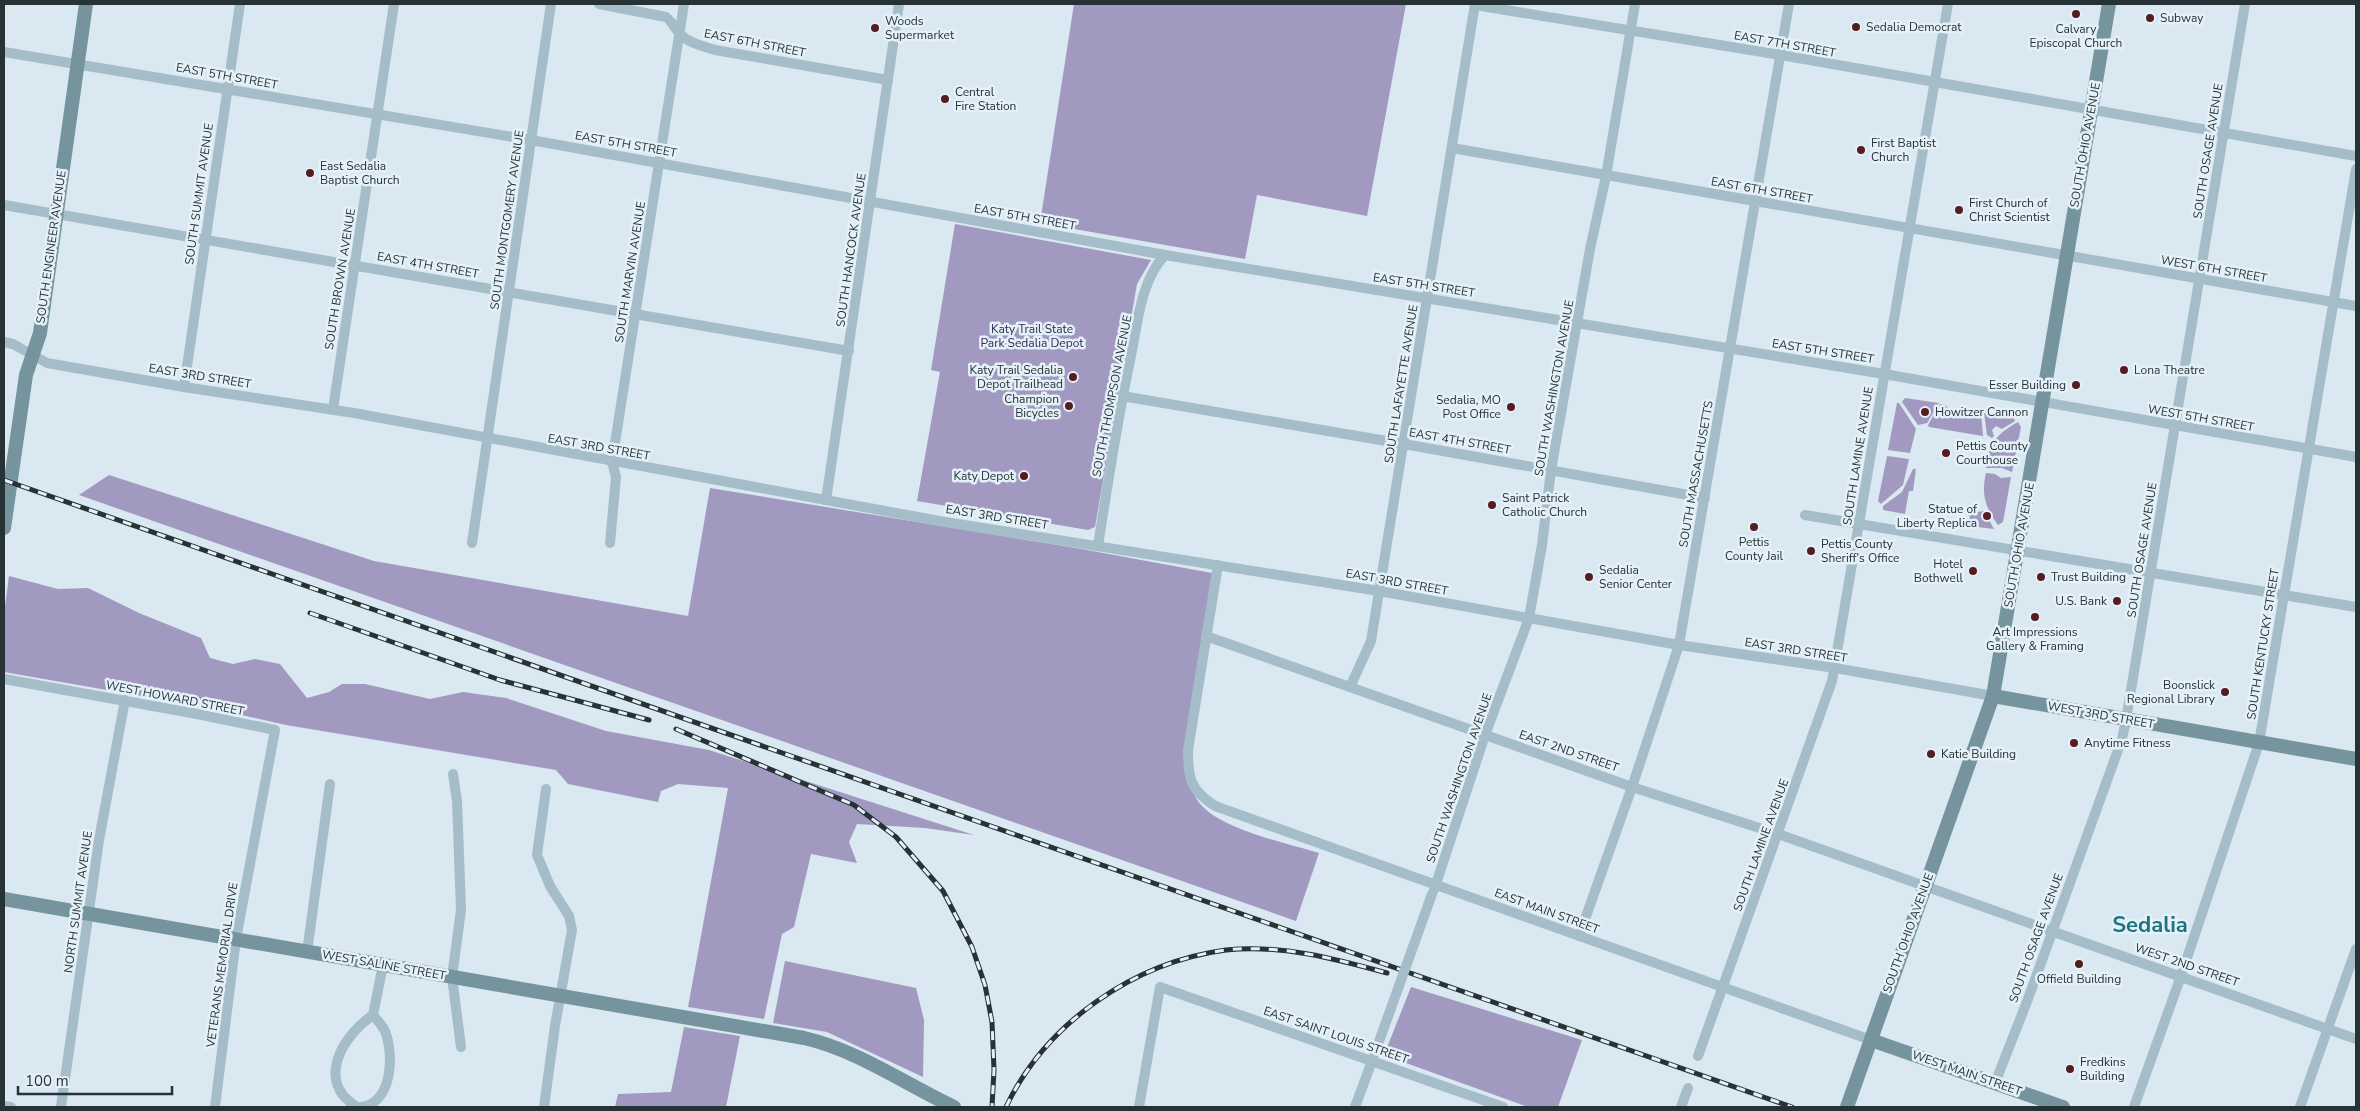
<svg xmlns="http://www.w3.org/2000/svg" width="2360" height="1111" font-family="'Nunito Sans',sans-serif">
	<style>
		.green { fill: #a199c0 }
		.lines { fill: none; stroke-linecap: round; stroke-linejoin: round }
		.street { stroke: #a5bdc9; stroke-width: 10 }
		.secondary { stroke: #76949d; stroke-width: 14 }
		.rail-casing { stroke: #263235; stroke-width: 5 }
		.rail { stroke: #e5f1f9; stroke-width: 3; stroke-dasharray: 9; stroke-linecap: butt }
		.street-bridge { stroke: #a5bdc9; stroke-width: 10 }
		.poi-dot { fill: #561c20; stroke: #e5f1f9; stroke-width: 2 }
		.labels { text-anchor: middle; stroke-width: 5; stroke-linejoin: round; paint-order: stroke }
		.poi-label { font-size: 12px; fill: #263235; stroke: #e5f1f9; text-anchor: start }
		.street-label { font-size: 12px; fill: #263235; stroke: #e5f1f9 }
		.park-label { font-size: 12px; fill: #342a53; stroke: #e5f1f9 }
		.town-label { font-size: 22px; font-weight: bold; fill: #1e747e; stroke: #e5f1f9 }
	</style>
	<rect width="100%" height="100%" fill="#d9e8f1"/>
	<g class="green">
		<polygon points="1074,4 1406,4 1367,216 1257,195 1245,259 1040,223"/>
		<polygon points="955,224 1151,260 1137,284 1095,527 1088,530 917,501 940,372 931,370"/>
		<polygon points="1905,398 1939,403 1927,423 1918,425 1902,402"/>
		<polygon points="1897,403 1899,403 1916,429 1910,453 1888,450"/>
		<polygon points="1940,404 1945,405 1957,416 1970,410 1981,412 1983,436 1929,427 1928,425"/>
		<polygon points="1984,412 2013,417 2015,421 2002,429 1996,426 1992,430 1994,436 1992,438 1987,435"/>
		<path d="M2018 422 2021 427 2012 472 2002 468H1986C1989 444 1996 434 2018 422Z"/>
		<polygon points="1887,456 1909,459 1903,485 1881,504 1878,501"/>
		<polygon points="1913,469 1916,469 1913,491 1909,491 1905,514 1883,510 1883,506 1902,492"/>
		<path d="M1986 473 1995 474 2001 478 2011 477 2003 522 1998 525C1985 507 1981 494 1986 473Z"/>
		<path d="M109 475 374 561 688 616 710 488 1076 548 1212 573 1190 765C1190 778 1190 790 1198 801 1217 829 1287 843 1319 853L1296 921 79 495Z"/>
		<polygon points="1984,511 1994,529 1969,526 1970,513"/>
		<polygon points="9,576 58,589 88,588 139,613 201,638 210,658 233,664 255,659 280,664 307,698 329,692 342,684 365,684 430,699 463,692 506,698 606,731 709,750 974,835 925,828 857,824 849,842 857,863 811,854 794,927 782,934 764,1019 688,1007 728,788 678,784 661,791 658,802 568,784 556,770 286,725 210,708 4,672 4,614"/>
		<polygon points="785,961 916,988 924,1020 923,1077 827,1032 773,1023"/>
		<polygon points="1411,987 1582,1040 1558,1107 1528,1107 1392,1058 1386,1050"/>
		<polygon points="684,1027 740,1036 726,1107 615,1107 618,1094 671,1092"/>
	</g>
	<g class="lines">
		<g class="street">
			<path d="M599 4 666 17C673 22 675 30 681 35 691 44 703 46 715 50L888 80"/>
			<polyline points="1475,5 1781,55 2356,156"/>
			<polyline points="4,52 531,140 1165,255 1884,374 2356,457"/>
			<polyline points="1452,148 2356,306"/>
			<polyline points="4,205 849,351"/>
			<polyline points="4,342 13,344 47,363 184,387 354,413 945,522 1379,591 1679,645 1835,668 1993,696"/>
			<polyline points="184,387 240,4"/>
			<polyline points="1122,396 1404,444 1705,498"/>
			<polyline points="333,409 394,4"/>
			<polyline points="826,500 899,4"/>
			<polyline points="1805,515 2356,607"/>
			<polyline points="472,543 551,4"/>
			<polyline points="610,543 616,477 612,462 684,4"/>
			<path d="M1098 546C1108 481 1118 416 1132 351 1138 319 1142 279 1165 255"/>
			<path d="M1218 565 1188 750C1188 778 1190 790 1215 806L1871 1040"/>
			<polyline points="1206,636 1632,787 1778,834 2356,1039"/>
			<polyline points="4,679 197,714 275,730 236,939 215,1107"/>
			<polyline points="1350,687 1371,641 1475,4"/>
			<polyline points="453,774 457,801 461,910 452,977 461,1047"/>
			<polyline points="1434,890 1485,735 1529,618 1542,545 1551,470 1590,249 1606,176 1635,4"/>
			<polyline points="1579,936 1632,787 1679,645 1789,4"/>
			<polyline points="307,952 330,784"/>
			<polyline points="373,1015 383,965"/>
			<polyline points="1698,1056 1832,681 1948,4"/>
			<polyline points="1995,1083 2028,999 2122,739 2126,720 2245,4"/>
			<polyline points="4,1106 11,1107"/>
			<polyline points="61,1107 99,840 125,700"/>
			<path d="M357 1107C315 1082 342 1036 373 1015 377 1020 382 1025 385 1031 394 1054 393 1103 361 1107"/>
			<polyline points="544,1107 555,1026 572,930 569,916 550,886 537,855 546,789"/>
			<polyline points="1139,1107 1160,987 1503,1107"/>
			<polyline points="1355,1107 1372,1061"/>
			<polyline points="1681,1107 1688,1088"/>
			<polyline points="2134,1107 2181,976 2259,743 2356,169"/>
			<polyline points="2300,1107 2356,949"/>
		</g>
		<g class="secondary">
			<polyline points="4,528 26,375 40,333 86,4"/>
			<polyline points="1993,696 2356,759"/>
			<path d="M4 899 804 1038C857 1050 905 1084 954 1107"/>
			<polyline points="1871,1040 2063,1107"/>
			<polyline points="1847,1107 1993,696 2109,4"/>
		</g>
		<g class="rail-casing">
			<g id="rail">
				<polyline points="4,480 1792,1107"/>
				<polyline points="310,613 500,680 649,720"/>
				<polyline points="676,729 854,805 896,837 943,891 972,947 985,985 992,1022 994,1070 992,1107"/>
				<path d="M1006 1107C1046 1023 1134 962 1226 950 1281 944 1336 959 1387 973"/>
			</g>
		</g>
		<use href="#rail" class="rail"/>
		<polyline class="street-bridge" points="1372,1061 1432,894"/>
	</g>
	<g class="poi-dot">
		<circle cx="2076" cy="14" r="5"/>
		<circle cx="2150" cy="18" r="5"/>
		<circle cx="1856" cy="27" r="5"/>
		<circle cx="875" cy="28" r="5"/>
		<circle cx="945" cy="99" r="5"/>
		<circle cx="1861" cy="150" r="5"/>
		<circle cx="310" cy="173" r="5"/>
		<circle cx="1959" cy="210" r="5"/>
		<circle cx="2124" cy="370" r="5"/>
		<circle cx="1073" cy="377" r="5"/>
		<circle cx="2076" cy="385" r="5"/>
		<circle cx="1069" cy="406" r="5"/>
		<circle cx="1511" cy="407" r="5"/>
		<circle cx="1925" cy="412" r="5"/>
		<circle cx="1946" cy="453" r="5"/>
		<circle cx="1024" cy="476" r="5"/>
		<circle cx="1492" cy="505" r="5"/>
		<circle cx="1987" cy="516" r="5"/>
		<circle cx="1754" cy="527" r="5"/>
		<circle cx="1811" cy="551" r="5"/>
		<circle cx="1973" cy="571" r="5"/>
		<circle cx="1589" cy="577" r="5"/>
		<circle cx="2041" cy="577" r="5"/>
		<circle cx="2117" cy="601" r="5"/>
		<circle cx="2035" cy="617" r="5"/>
		<circle cx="2225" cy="692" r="5"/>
		<circle cx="2074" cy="743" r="5"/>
		<circle cx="1931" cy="754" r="5"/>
		<circle cx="2079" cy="964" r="5"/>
		<circle cx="2070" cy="1069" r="5"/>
	</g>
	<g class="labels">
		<g class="poi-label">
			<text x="2160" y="22">Subway</text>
			<text x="885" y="25">Woods<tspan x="885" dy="14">Supermarket</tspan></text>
			<text x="1866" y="31">Sedalia Democrat</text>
			<text x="2076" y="33" text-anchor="middle">Calvary<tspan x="2076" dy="14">Episcopal Church</tspan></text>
			<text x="955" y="96">Central<tspan x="955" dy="14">Fire Station</tspan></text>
			<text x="1871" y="147">First Baptist<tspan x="1871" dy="14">Church</tspan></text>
			<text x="320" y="170">East Sedalia<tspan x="320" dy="14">Baptist Church</tspan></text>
			<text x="1969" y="207">First Church of<tspan x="1969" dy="14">Christ Scientist</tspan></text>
			<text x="1063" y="374" text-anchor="end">Katy Trail Sedalia<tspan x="1063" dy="14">Depot Trailhead</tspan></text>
			<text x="2134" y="374">Lona Theatre</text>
			<text x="2066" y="389" text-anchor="end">Esser Building</text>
			<text x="1059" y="403" text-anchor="end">Champion<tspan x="1059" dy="14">Bicycles</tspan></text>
			<text x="1501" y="404" text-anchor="end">Sedalia, MO<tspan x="1501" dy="14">Post Office</tspan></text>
			<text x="1935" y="416">Howitzer Cannon</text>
			<text x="1956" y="450">Pettis County<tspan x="1956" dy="14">Courthouse</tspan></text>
			<text x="1014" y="480" text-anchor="end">Katy Depot</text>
			<text x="1502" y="502">Saint Patrick<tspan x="1502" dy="14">Catholic Church</tspan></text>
			<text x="1977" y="513" text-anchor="end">Statue of<tspan x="1977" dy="14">Liberty Replica</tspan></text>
			<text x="1754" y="546" text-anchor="middle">Pettis<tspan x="1754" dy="14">County Jail</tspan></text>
			<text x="1821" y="548">Pettis County<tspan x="1821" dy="14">Sheriff's Office</tspan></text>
			<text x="1963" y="568" text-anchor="end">Hotel<tspan x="1963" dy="14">Bothwell</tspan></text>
			<text x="1599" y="574">Sedalia<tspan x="1599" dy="14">Senior Center</tspan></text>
			<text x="2051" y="581">Trust Building</text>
			<text x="2107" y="605" text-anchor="end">U.S. Bank</text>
			<text x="2035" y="636" text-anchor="middle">Art Impressions<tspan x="2035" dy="14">Gallery &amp; Framing</tspan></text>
			<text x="2215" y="689" text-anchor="end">Boonslick<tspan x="2215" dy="14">Regional Library</tspan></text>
			<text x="2084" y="747">Anytime Fitness</text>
			<text x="1941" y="758">Katie Building</text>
			<text x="2079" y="983" text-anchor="middle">Offield Building</text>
			<text x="2080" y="1066">Fredkins<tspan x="2080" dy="14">Building</tspan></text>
		</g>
		<g class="street-label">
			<text transform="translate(755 43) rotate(11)" y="4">EAST 6TH STREET</text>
			<text transform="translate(1785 44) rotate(10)" y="4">EAST 7TH STREET</text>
			<text transform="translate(227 76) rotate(10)" y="4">EAST 5TH STREET</text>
			<text transform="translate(626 144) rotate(10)" y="4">EAST 5TH STREET</text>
			<text transform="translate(2085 145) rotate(-80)" y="4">SOUTH OHIO AVENUE</text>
			<text transform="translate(2208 151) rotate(-81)" y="4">SOUTH OSAGE AVENUE</text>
			<text transform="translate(1762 190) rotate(10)" y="4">EAST 6TH STREET</text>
			<text transform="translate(199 194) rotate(-82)" y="4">SOUTH SUMMIT AVENUE</text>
			<text transform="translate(1025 217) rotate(10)" y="4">EAST 5TH STREET</text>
			<text transform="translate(507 220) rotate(-82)" y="4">SOUTH MONTGOMERY AVENUE</text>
			<text transform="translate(51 247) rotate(-82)" y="4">SOUTH ENGINEER AVENUE</text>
			<text transform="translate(851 250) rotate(-82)" y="4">SOUTH HANCOCK AVENUE</text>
			<text transform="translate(428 265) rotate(10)" y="4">EAST 4TH STREET</text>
			<text transform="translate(2214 269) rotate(10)" y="4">WEST 6TH STREET</text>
			<text transform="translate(630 272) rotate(-81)" y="4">SOUTH MARVIN AVENUE</text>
			<text transform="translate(340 279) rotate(-81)" y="4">SOUTH BROWN AVENUE</text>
			<text transform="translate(1424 285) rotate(9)" y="4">EAST 5TH STREET</text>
			<text transform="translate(1823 351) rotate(9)" y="4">EAST 5TH STREET</text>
			<text transform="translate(200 376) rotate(9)" y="4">EAST 3RD STREET</text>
			<text transform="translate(1401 384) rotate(-81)" y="4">SOUTH LAFAYETTE AVENUE</text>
			<text transform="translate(1554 388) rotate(-80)" y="4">SOUTH WASHINGTON AVENUE</text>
			<text transform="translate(1112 396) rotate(-79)" y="4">SOUTH THOMPSON AVENUE</text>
			<text transform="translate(2201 418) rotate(10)" y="4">WEST 5TH STREET</text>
			<text transform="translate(1460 441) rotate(10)" y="4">EAST 4TH STREET</text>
			<text transform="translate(599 447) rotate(10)" y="4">EAST 3RD STREET</text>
			<text transform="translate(1858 456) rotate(-81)" y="4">SOUTH LAMINE AVENUE</text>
			<text transform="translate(1696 474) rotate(-80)" y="4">SOUTH MASSACHUSETTS</text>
			<text transform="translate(997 517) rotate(9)" y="4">EAST 3RD STREET</text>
			<text transform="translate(2019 545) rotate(-80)" y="4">SOUTH OHIO AVENUE</text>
			<text transform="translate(2142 550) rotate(-81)" y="4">SOUTH OSAGE AVENUE</text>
			<text transform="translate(1397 582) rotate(10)" y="4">EAST 3RD STREET</text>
			<text transform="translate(2263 644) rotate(-81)" y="4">SOUTH KENTUCKY STREET</text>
			<text transform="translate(1796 650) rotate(9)" y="4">EAST 3RD STREET</text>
			<text transform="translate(175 698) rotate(11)" y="4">WEST HOWARD STREET</text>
			<text transform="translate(2101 715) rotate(10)" y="4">WEST 3RD STREET</text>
			<text transform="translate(1569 751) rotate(19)" y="4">EAST 2ND STREET</text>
			<text transform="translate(1459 778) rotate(-71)" y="4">SOUTH WASHINGTON AVENUE</text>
			<text transform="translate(1761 845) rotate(-70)" y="4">SOUTH LAMINE AVENUE</text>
			<text transform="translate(78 902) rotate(-82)" y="4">NORTH SUMMIT AVENUE</text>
			<text transform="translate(1547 911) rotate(20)" y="4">EAST MAIN STREET</text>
			<text transform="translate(1908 933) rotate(-70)" y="4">SOUTH OHIO AVENUE</text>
			<text transform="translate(2036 938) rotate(-70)" y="4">SOUTH OSAGE AVENUE</text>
			<text transform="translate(222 965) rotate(-82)" y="4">VETERANS MEMORIAL DRIVE</text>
			<text transform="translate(384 965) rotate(10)" y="4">WEST SALINE STREET</text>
			<text transform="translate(2187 965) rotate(19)" y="4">WEST 2ND STREET</text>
			<text transform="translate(1336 1035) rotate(19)" y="4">EAST SAINT LOUIS STREET</text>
			<text transform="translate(1967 1073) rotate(19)" y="4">WEST MAIN STREET</text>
		</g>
		<g class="park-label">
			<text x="1032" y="333">Katy Trail State<tspan x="1032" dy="14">Park Sedalia Depot</tspan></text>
		</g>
		<g class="town-label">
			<text x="2150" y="932">Sedalia</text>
		</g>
	</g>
	<rect width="2360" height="1111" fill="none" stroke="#263235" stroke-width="10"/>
	<path d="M18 1086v8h154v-8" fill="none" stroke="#263235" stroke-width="2.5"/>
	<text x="25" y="1086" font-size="15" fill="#263235" stroke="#e5f1f9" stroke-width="4" paint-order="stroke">100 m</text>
</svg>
